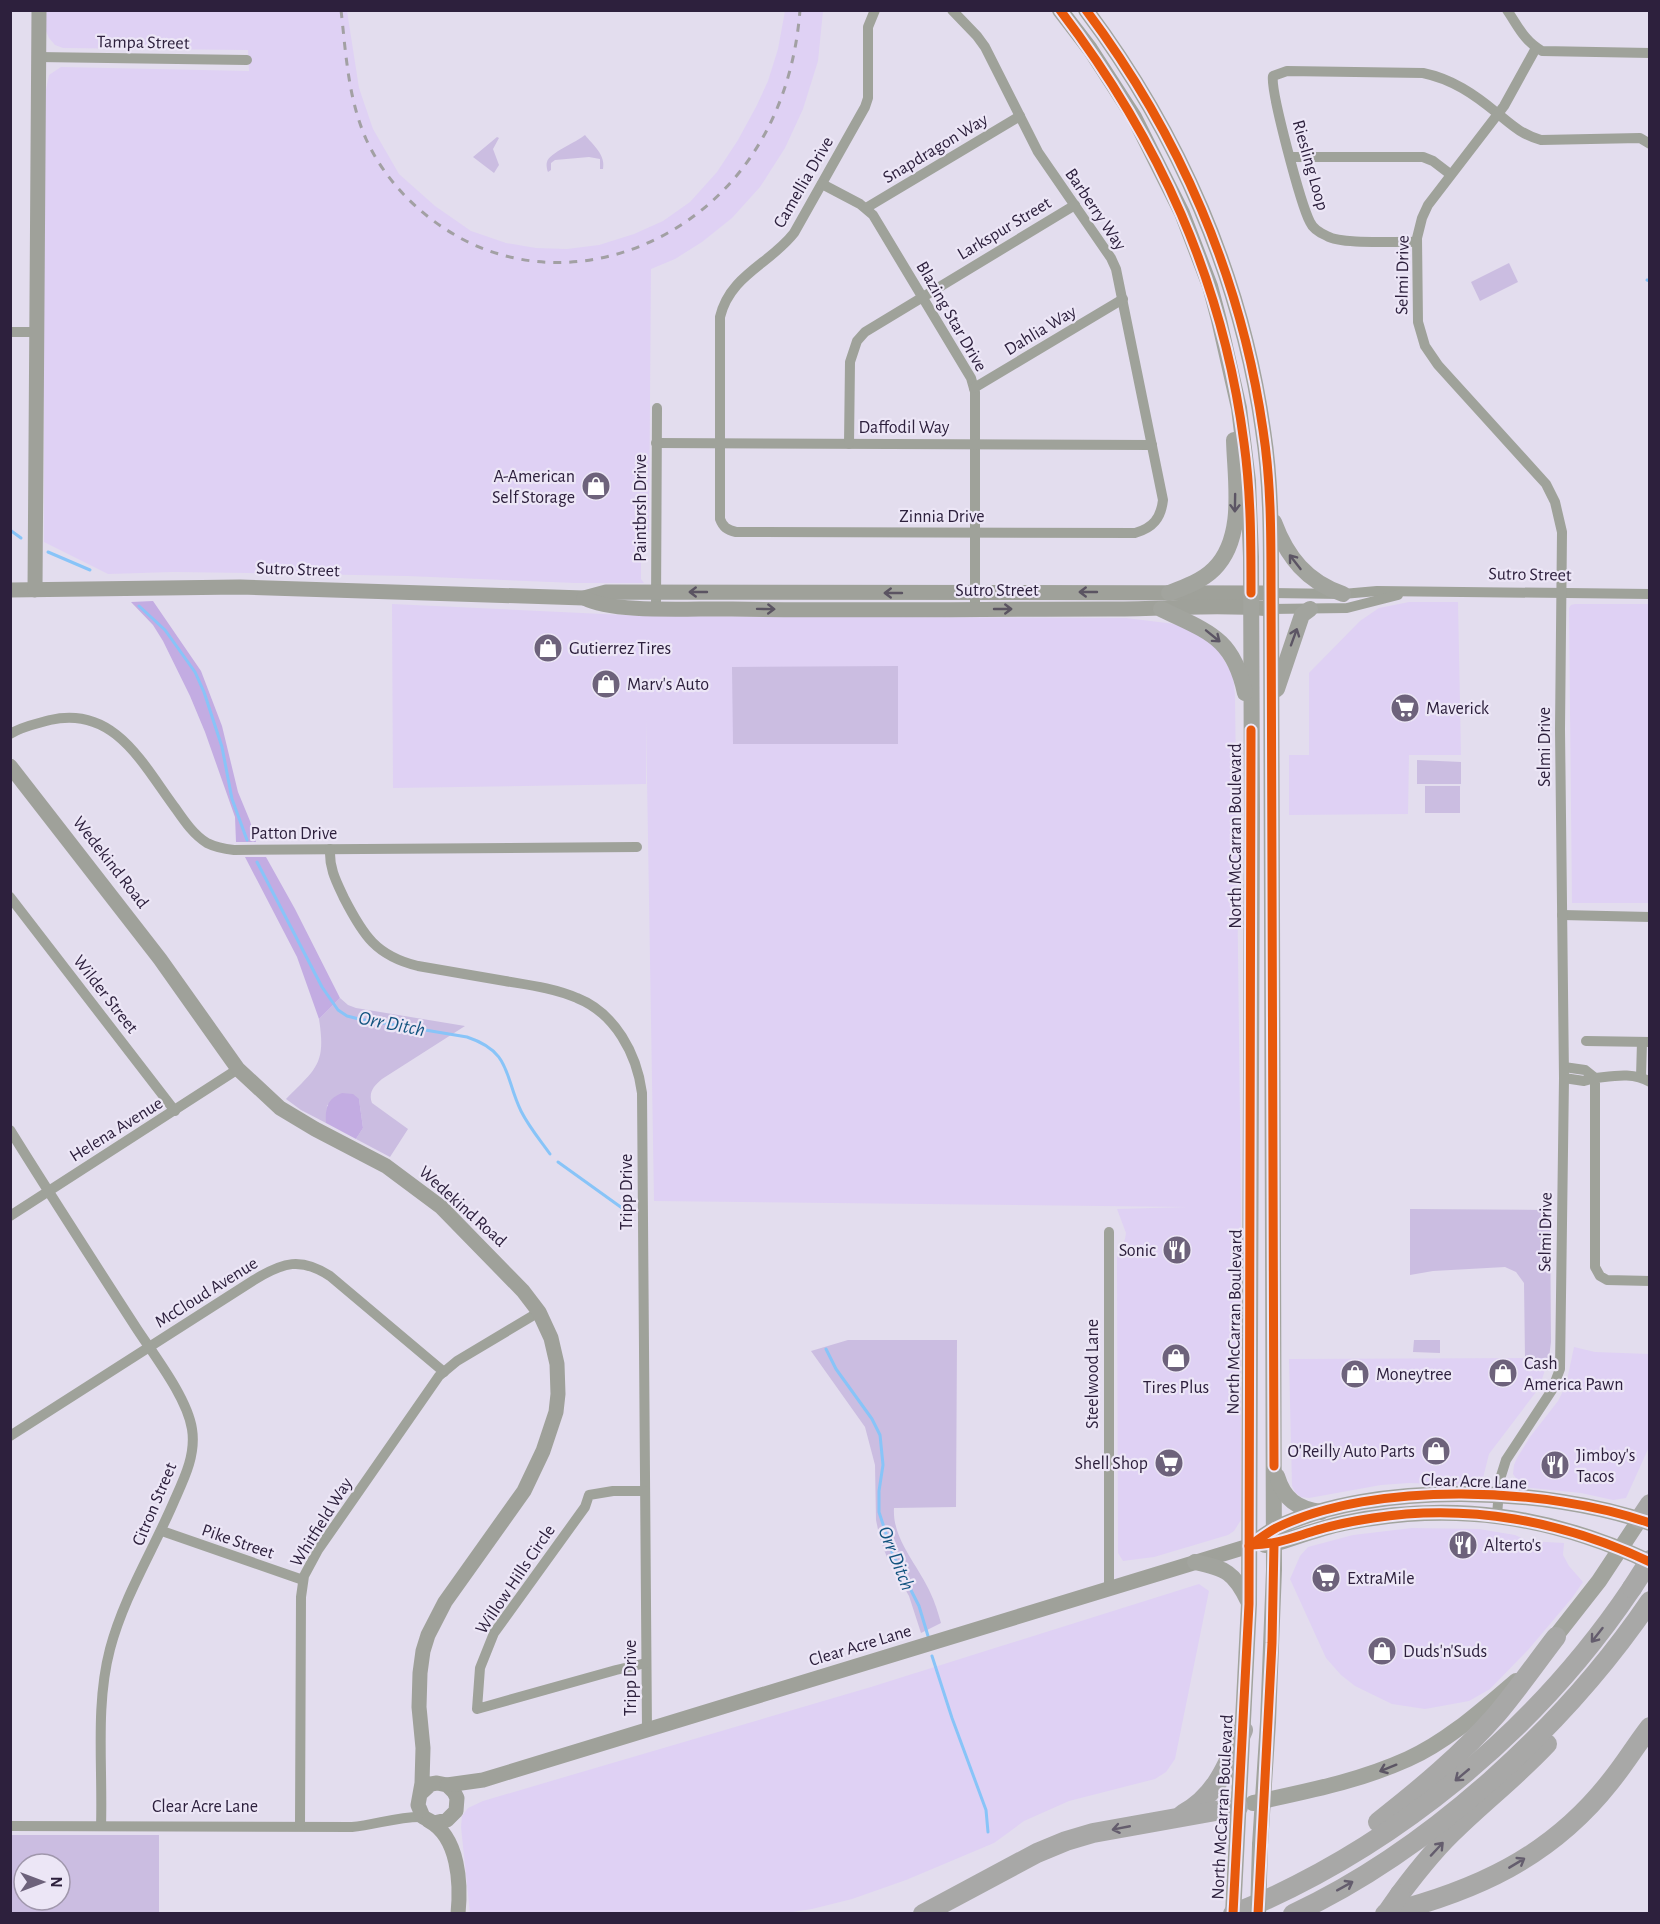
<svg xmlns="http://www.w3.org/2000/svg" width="1660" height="1924" font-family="'Alegreya Sans',sans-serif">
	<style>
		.built { fill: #dfd1f4 }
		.green { fill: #cbbde1; fill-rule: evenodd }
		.forest { fill: #c3ace2 }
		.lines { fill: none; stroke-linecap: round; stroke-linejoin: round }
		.stream { stroke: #88c4f8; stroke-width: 3 }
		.street { stroke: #9fa29a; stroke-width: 10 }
		.secondary { stroke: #9fa19a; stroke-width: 15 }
		.primary { stroke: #a2a49e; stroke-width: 16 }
		.highway { stroke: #a8a8a7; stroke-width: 20 }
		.rail { stroke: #a2a0a3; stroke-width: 3; stroke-dasharray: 8 8; stroke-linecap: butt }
		.primary-bridge { stroke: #a2a49e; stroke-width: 16 }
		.highway-bridge { stroke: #a8a8a7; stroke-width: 20 }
		.cycleway-casing { stroke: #ece6f6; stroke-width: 13 }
		.cycleway { stroke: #e8590c; stroke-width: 9 }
		.oneway { stroke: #5c5564 }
		.oneway2 { stroke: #5b5462 }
		.oneway3 { stroke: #645d6d }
		.labels { text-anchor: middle; stroke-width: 4.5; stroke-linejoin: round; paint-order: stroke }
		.street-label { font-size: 18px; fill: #2d203d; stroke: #ece6f6 }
		.poi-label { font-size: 18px; fill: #2d203d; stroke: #ece6f6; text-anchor: start }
		.water-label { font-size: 20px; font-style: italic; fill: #12537f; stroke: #ece6f6 }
	</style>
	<rect width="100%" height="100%" fill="#e3ddee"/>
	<g class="built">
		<polygon points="46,11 347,11 359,88 373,129 399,174 435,206 471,231 506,243 536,248 567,249 599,245 634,234 663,221 690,202 717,172 738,140 757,105 768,81 778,49 785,11 823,11 818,61 803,109 785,148 760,187 732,218 702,242 675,259 651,269 649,533 641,533 641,579 644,583 575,583 407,576 248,573 173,572 108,574 44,542 44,402 42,391 45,94 49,75 61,67 249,71 248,50 63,48 55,45 49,38 46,31"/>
		<polygon points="1409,602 1458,602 1461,755 1409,755 1408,814 1289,815 1289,755 1309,755 1309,673 1360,621 1379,608"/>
		<polygon points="392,604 645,616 1126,618 1175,624 1212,640 1233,675 1235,695 1241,1208 1241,1520 1234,1531 1228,1535 1154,1557 1123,1561 1118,1553 1117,1255 1125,1239 1126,1233 1117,1209 1188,1207 654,1201 646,718 646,784 393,788"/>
		<polygon points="1575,604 1649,604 1649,903 1572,903 1569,608 1571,605"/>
		<polygon points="1574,1347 1595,1352 1649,1354 1649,1447 1626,1498 1613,1500 1581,1493 1522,1487 1513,1474 1514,1465 1517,1458 1530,1437 1558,1401 1566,1385"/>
		<polygon points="1549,1358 1539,1388 1489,1454 1482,1482 1476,1485 1409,1483 1381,1485 1309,1498 1301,1497 1295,1492 1292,1486 1289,1359"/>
		<polygon points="1412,1528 1479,1529 1515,1535 1528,1541 1564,1543 1563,1555 1569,1566 1583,1582 1572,1598 1528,1650 1490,1689 1469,1701 1425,1709 1392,1704 1355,1686 1341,1675 1326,1658 1290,1579 1300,1556 1308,1547 1353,1535"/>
		<polygon points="1199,1584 1209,1591 1175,1759 1166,1772 1155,1779 1069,1801 1024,1821 994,1843 906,1880 852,1899 812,1909 780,1914 470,1913 461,1827 462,1816 468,1808 483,1801 871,1687"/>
	</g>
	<g class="green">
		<path d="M585 135C593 145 606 155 603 169H600V159L589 157 555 160 551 163V170L548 172C547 170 546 164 547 162 549 153 577 142 585 135Z"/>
		<polygon points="497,137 499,138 493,149 499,165 494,173 473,157"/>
		<polygon points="1509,263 1518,282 1480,301 1471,282"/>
		<polygon points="898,666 898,744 733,744 732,667"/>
		<polygon points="1417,760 1461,762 1461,784 1417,784"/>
		<rect x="1425" y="786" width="35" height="27"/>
		<path d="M340 998 348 1005 356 1008 465 1026 382 1079C374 1086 368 1092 372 1103L408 1129 390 1157 356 1139 363 1128 359 1099 327 1105 326 1123 301 1110 286 1099C317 1068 326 1064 319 1019Z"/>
		<polygon points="1410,1209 1550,1210 1551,1342 1549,1358 1525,1358 1524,1283 1516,1272 1505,1267 1433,1271 1410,1275"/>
		<path d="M848 1340H957L956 1507 894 1508C892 1539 918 1565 930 1592 935 1602 938 1613 941 1623L921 1633 909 1596 888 1560 880 1539 876 1520 875 1465 865 1427 811 1351Z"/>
		<polygon points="1414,1340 1440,1340 1440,1353 1413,1352"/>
		<path d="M11 1835H159V1913H11ZM24 1864H60V1900H24Z"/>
	</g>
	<g class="forest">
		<polygon points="153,601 201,671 222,726 238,792 250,821 256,842 236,842 235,817 205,732 190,696 163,641 153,625 131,602"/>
		<polygon points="245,857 266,857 295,909 340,998 319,1019 297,957"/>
		<path d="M342 1093 353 1094 359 1099 363 1128 356 1139 326 1123C325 1108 327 1099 342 1093Z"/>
	</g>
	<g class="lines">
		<g class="stream">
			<polyline points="1647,280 1650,281"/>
			<polyline points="10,530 21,538"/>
			<polyline points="48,552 90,570"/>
			<polyline points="139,606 165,630 195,672 204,692 222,747 232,799 247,840"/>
			<path d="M257 862 322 987 338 1010 347 1016 359 1019 467 1037C512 1052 504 1076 521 1111 529 1127 540 1140 550 1154"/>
			<polyline points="558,1162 629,1213"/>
			<polyline points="826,1349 836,1369 872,1419 880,1435 883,1465 879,1491 879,1512 893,1555 919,1606 928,1636"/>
			<polyline points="932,1656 952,1718 986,1810 988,1832"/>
		</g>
		<g class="street">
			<path d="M875 10 868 27V98L865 107 794 233C770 264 730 275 720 317V519C723 527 727 530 736 532L1135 533C1153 528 1161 518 1163 500L1116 269 1111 258 1038 152 985 47 977 36 952 10"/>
			<path d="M1507 10C1518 26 1524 41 1542 51L1650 53"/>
			<polyline points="38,57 247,60"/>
			<polyline points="1290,157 1423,157 1433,161 1450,174"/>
			<polyline points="822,184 860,204 873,215 971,378 975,392 975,610"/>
			<polyline points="866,208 1020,116"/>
			<path d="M1417 242C1397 241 1342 245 1327 236 1320 233 1313 229 1310 222 1301 205 1270 90 1273 76L1287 71 1423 73C1452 79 1474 94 1497 113 1513 126 1521 134 1541 140L1640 138 1650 144"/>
			<polyline points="10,332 36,332"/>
			<polyline points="974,388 1123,299"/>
			<polyline points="656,443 1152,445"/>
			<polyline points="849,444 850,362 857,341 865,332 1075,205"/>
			<polyline points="1271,593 1343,594 1377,591 1650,594"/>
			<polyline points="656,608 657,408"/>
			<polyline points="1271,609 1347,608 1398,595"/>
			<path d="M10 734C23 726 36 724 50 720 115 705 143 765 176 809 185 822 194 835 207 843 215 847 225 849 234 850L637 847"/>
			<path d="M330 849C329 868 336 881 344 898 363 935 376 956 418 966 447 971 476 976 505 981 529 985 554 988 577 998 615 1013 637 1054 642 1093L647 1731"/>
			<polyline points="10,897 175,1111"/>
			<polyline points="1562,915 1650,917"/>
			<polyline points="1586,1041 1650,1042"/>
			<polyline points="1564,1067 1585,1070 1595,1078 1584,1081 1564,1078"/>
			<polyline points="1641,1077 1642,1042"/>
			<path d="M1650 1082C1633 1072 1614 1076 1595 1078V1267L1600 1276 1607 1280 1650 1281"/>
			<path d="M10 1130C51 1196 93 1261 135 1326 153 1354 187 1397 192 1429 196 1454 185 1477 175 1499 154 1549 124 1596 110 1649 95 1706 103 1768 101 1826"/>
			<polyline points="10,1216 238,1069"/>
			<polyline points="1109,1232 1109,1588"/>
			<path d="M10 1436 254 1280C283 1262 301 1257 330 1276L444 1372"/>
			<polyline points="645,1491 613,1491 589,1495 585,1507 494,1633 480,1668 477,1709 616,1670 646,1663"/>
			<polyline points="1497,1515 1500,1479 1506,1460 1552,1390 1560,1369 1564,1078 1560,729 1562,532 1555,502 1546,484 1438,365 1425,346 1418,322 1417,238 1422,218 1428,205 1504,106 1536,48"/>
			<polyline points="162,1531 303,1580"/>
			<path d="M10 1826 352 1827C376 1825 398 1816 423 1817"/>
			<polyline points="300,1826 301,1597 304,1576 318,1550 439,1376 457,1361 539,1312"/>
		</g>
		<g class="secondary">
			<polyline points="10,590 240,587 584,598 606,592 1271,593"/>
			<polyline points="35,590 39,10"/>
			<path d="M584 598C614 614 694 608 732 609 857 611 983 609 1108 609 1162 609 1218 604 1271 609"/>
			<polyline points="10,766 160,959 238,1069 280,1108 315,1129 386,1166 441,1207 523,1291 539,1312 551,1338 557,1364 558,1394 556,1412 543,1451 524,1491 445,1602 428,1635 423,1651 420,1673 419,1707 423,1748 422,1783 418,1805 423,1817 434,1823 447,1820 456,1811 457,1798 454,1792 447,1785 437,1783 431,1784 420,1794"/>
			<polyline points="447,1785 483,1780 1249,1546"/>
			<path d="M429 1821C459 1837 461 1884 458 1914"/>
		</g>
		<g class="primary">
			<polyline points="1060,10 1090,49 1134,117 1182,213 1210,286 1219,320 1239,408 1248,481 1251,557 1252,812 1249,1604 1233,1914"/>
			<path d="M1086 10C1179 134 1241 276 1263 430 1271 481 1271 533 1271 585L1274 1570 1268 1722 1260 1845"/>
			<path d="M1274 522C1287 557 1307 582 1343 594"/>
			<path d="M1169 593C1185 587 1202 581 1214 569 1246 537 1235 480 1234 440"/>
			<path d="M1161 609C1208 632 1233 637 1245 693"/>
			<polyline points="1277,689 1302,615 1310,609"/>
			<path d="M1277 1476C1284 1499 1297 1509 1321 1512"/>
			<path d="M1265 1545 1274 1544C1297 1537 1320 1528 1344 1523 1452 1501 1550 1515 1650 1562"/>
			<path d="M1249 1546C1258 1540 1267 1533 1276 1528 1375 1480 1547 1487 1650 1523"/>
			<path d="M1195 1562C1226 1569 1234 1572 1248 1601"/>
			<polyline points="1548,1646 1599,1581 1640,1519"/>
			<path d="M1253 1803C1307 1791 1357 1782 1408 1759 1448 1741 1483 1709 1516 1681"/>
		</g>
		<g class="highway">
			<polyline points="1640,1519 1650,1504"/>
			<path d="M1183 1814C1217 1796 1228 1763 1243 1730"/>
			<path d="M1378 1822C1420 1789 1461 1755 1497 1714 1518 1689 1536 1663 1556 1637"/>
			<path d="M1400 1894C1418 1870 1436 1847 1458 1827 1487 1799 1519 1774 1547 1744"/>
			<polyline points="923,1914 1037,1853 1066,1841 1093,1833 1238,1807"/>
			<path d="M1233 1914C1393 1849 1536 1731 1632 1588"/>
			<path d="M1293 1914C1430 1850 1565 1726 1650 1601"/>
			<path d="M1385 1914C1475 1891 1550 1858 1610 1782 1624 1765 1636 1745 1650 1727"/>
		</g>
		<path class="rail" d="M341 10C346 54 348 98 366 139 386 183 423 219 466 241 568 292 690 248 752 155 781 112 796 62 800 10"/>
		<polyline class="primary-bridge" points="1258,1914 1260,1845"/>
		<g class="highway-bridge">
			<polyline points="1632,1588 1650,1560"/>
			<polyline points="1386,1914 1400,1894"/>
		</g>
		<g class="cycleway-casing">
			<g id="cycleway">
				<path d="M1060 10C1159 140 1223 281 1244 443 1251 493 1251 543 1251 593"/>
				<path d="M1086 10C1179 134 1241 276 1263 430 1271 481 1271 533 1271 585L1274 1466"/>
				<path d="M1252 1545C1277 1544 1291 1538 1314 1531 1333 1525 1353 1521 1373 1518 1468 1503 1563 1521 1650 1562"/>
				<path d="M1249 1546C1258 1540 1267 1533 1276 1528 1375 1480 1547 1487 1650 1523"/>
				<polyline points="1233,1914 1249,1604 1251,730"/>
				<polyline points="1258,1914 1272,1643 1274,1544"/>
			</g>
		</g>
		<use href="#cycleway" class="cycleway"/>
	</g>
	<defs><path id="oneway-shaft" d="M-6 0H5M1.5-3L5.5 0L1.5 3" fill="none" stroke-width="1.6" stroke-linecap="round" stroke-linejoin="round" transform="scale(1.5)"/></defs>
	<g class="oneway">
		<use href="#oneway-shaft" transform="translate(1235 503) rotate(91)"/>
		<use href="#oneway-shaft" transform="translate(1295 562) rotate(-128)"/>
		<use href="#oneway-shaft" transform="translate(1213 636) rotate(39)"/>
		<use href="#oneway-shaft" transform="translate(1294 637) rotate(-70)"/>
		<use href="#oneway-shaft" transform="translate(1388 1768) rotate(158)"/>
	</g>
	<g class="oneway2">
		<use href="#oneway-shaft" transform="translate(698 592) rotate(-180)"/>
		<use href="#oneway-shaft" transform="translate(1088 592) rotate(180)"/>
		<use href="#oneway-shaft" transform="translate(893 593) rotate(180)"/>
		<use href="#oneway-shaft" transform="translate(766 609) rotate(1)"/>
		<use href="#oneway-shaft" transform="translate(1003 609)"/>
	</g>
	<g class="oneway3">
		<use href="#oneway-shaft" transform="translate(1597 1635) rotate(128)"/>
		<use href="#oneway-shaft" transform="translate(1462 1775) rotate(140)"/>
		<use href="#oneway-shaft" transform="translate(1121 1828) rotate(169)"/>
		<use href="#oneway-shaft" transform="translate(1437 1849) rotate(-47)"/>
		<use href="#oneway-shaft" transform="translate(1517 1863) rotate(-31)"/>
		<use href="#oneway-shaft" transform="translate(1345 1886) rotate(-29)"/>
	</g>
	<defs>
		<g id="shop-disc" transform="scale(1.5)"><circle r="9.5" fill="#6d627b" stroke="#ece6f6"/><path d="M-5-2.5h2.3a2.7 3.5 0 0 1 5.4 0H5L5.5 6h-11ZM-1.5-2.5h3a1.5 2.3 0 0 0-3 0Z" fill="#fff"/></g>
		<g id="supermarket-disc" transform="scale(1.5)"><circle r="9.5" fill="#6d627b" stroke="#ece6f6"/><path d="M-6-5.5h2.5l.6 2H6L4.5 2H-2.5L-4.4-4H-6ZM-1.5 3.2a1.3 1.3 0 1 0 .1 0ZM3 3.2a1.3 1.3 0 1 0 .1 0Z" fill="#fff"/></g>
		<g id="restaurant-disc" transform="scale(1.5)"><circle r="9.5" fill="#6d627b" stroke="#ece6f6"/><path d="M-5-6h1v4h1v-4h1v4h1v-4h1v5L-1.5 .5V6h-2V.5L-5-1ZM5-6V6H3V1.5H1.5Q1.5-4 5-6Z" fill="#fff"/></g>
	</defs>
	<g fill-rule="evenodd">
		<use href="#shop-disc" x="596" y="486"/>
		<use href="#shop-disc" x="548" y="648"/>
		<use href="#shop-disc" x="606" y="684"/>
		<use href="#supermarket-disc" x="1405" y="708"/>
		<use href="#restaurant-disc" x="1177" y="1250"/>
		<use href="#shop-disc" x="1176" y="1358"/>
		<use href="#shop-disc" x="1503" y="1373"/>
		<use href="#shop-disc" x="1355" y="1374"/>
		<use href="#shop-disc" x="1436" y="1451"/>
		<use href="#supermarket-disc" x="1169" y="1463"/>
		<use href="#restaurant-disc" x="1555" y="1465"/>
		<use href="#restaurant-disc" x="1463" y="1545"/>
		<use href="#supermarket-disc" x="1326" y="1578"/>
		<use href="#shop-disc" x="1382" y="1651"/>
	</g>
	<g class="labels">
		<g class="street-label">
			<text transform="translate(143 42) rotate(1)" y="6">Tampa Street</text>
			<text transform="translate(935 148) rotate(-31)" y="6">Snapdragon Way</text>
			<text transform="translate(1311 165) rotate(74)" y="6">Riesling Loop</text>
			<text transform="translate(803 182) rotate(-60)" y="6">Camellia Drive</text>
			<text transform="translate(1096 209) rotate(56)" y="6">Barberry Way</text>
			<text transform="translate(1004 228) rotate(-31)" y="6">Larkspur Street</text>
			<text transform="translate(1402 275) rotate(-89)" y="6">Selmi Drive</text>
			<text transform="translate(952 316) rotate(60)" y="6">Blazing Star Drive</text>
			<text transform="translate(1040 330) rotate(-31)" y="6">Dahlia Way</text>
			<text x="904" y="433">Daffodil Way</text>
			<text transform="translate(640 508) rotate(-90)" y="6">Paintbrsh Drive</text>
			<text x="942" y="522">Zinnia Drive</text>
			<text transform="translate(298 569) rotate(2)" y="6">Sutro Street</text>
			<text transform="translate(1530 574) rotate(1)" y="6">Sutro Street</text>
			<text x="997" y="596">Sutro Street</text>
			<text transform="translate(1544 747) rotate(-90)" y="6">Selmi Drive</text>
			<text x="294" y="839">Patton Drive</text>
			<text transform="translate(1235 836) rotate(-90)" y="6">North McCarran Boulevard</text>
			<text transform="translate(111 862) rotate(52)" y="6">Wedekind Road</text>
			<text transform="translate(106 994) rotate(52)" y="6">Wilder Street</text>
			<text transform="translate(116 1129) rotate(-32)" y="6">Helena Avenue</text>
			<text transform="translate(626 1192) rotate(-90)" y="6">Tripp Drive</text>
			<text transform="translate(463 1206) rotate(42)" y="6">Wedekind Road</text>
			<text transform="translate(1545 1232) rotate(-89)" y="6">Selmi Drive</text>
			<text transform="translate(206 1292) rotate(-32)" y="6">McCloud Avenue</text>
			<text transform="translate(1234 1322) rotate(-89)" y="6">North McCarran Boulevard</text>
			<text transform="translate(1092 1374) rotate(-90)" y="6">Steelwood Lane</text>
			<text transform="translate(1474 1481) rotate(2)" y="6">Clear Acre Lane</text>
			<text transform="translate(154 1504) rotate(-67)" y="6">Citron Street</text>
			<text transform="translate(321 1522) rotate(-58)" y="6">Whitfield Way</text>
			<text transform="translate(238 1541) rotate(19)" y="6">Pike Street</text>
			<text transform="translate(515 1579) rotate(-56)" y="6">Willow Hills Circle</text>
			<text transform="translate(860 1645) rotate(-17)" y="6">Clear Acre Lane</text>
			<text transform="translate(630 1678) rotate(-90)" y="6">Tripp Drive</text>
			<text x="205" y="1812">Clear Acre Lane</text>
			<text transform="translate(1222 1807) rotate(-87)" y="6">North McCarran Boulevard</text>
		</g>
		<g class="poi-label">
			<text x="575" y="482" text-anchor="end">A-American<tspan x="575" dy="21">Self Storage</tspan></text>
			<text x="569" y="654">Gutierrez Tires</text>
			<text x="627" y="690">Marv's Auto</text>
			<text x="1426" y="714">Maverick</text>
			<text x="1156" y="1256" text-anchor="end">Sonic</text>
			<text x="1524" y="1369">Cash<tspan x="1524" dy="21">America Pawn</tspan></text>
			<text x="1376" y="1380">Moneytree</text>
			<text x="1176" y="1393" text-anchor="middle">Tires Plus</text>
			<text x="1415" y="1457" text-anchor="end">O'Reilly Auto Parts</text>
			<text x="1576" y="1461">Jimboy's<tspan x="1576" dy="21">Tacos</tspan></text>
			<text x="1148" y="1469" text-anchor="end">Shell Shop</text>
			<text x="1484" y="1551">Alterto's</text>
			<text x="1347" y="1584">ExtraMile</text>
			<text x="1403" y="1657">Duds'n'Suds</text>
		</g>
		<g class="water-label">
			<text transform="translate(392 1023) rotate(11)" y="7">Orr Ditch</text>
			<text transform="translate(897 1558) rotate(68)" y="7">Orr Ditch</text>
		</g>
	</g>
	<rect width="1660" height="1924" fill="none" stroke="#2d203d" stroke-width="24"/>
	<g transform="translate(42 1882) rotate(90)"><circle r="28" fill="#ece6f6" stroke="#a097ac" stroke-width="1.5"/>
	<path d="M0-4.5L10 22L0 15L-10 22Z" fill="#6d627b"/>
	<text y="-9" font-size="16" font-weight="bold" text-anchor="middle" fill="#2d203d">N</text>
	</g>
</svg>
